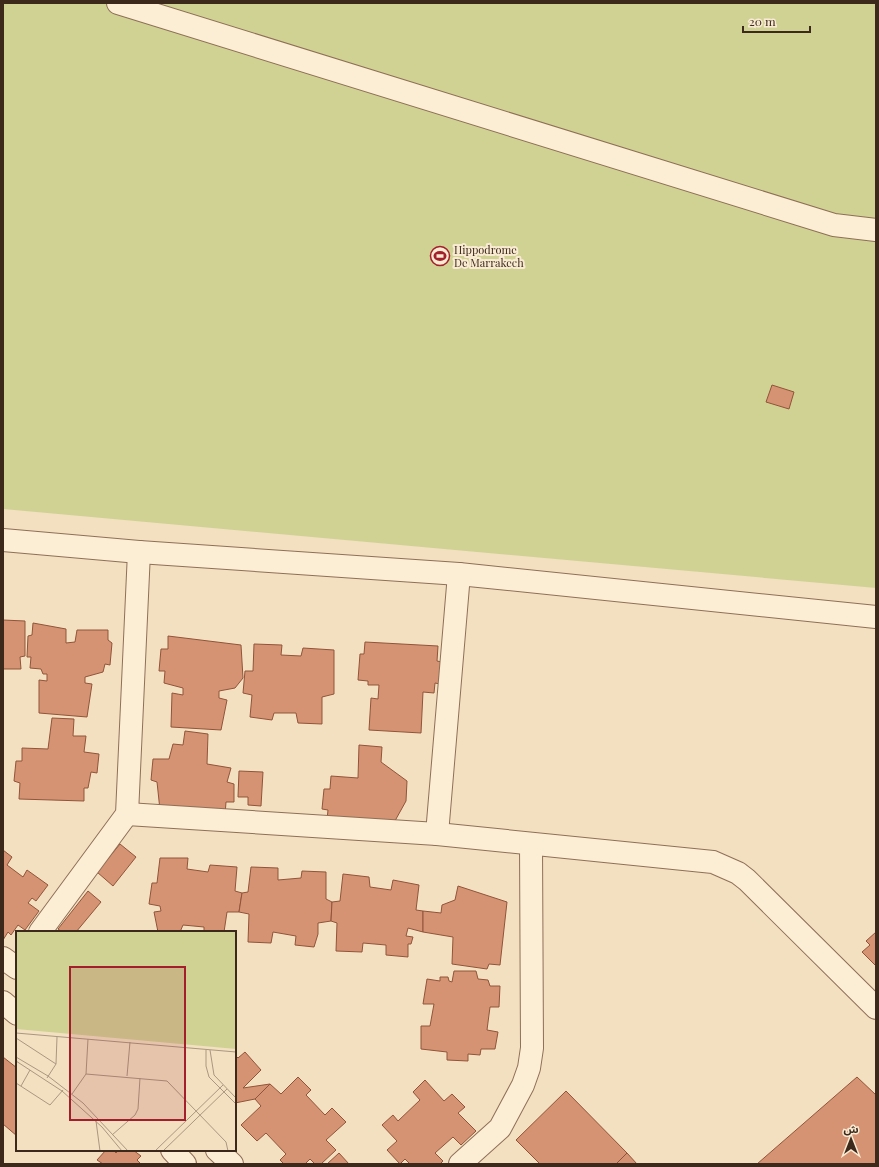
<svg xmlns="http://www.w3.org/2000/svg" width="879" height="1167" font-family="'Playfair Display','Noto Sans Arabic',serif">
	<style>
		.green { fill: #d0d294 }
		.building { fill: #d59373; stroke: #915439 }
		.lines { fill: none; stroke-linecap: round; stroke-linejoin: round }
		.minor-casing { stroke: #8f6f56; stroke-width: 24 }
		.minor { stroke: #fcedd5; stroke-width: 22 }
		.labels { text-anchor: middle; stroke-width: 4; stroke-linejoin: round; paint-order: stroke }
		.poi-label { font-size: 11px; fill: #3d291c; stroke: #f9ead2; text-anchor: start }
		.inset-road { fill: none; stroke: #aa977f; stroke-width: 1 }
		.view { fill: #a41f2c; fill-opacity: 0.15; stroke: #a41f2c; stroke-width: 2 }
		.inset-edge { fill: none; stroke: #3d291c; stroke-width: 2 }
	</style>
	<rect width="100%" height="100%" fill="#f3e0c1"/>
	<polygon class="green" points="3,3 876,3 876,588 3,509"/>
	<g class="building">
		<polygon points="772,385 794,392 789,409 766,402"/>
		<polygon points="3,620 25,621 25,656 20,657 21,669 3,669"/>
		<polygon points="33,623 66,629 66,643 75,642 77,630 108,630 108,640 112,643 110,665 105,664 103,672 85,677 85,683 92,684 87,717 39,713 39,680 47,681 47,674 43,674 41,669 30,668 31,657 27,657 28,636 32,635"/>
		<polygon points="168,636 241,645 243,678 235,688 219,691 219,698 227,700 221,730 171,727 172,693 183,695 183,688 164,683 165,671 159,671 161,649 168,649"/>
		<polygon points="365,642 438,646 437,661 442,662 440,684 435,683 434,693 423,692 421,733 369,730 371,698 378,699 379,685 368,685 368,681 358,680 360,654 364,654"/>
		<polygon points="254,644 282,645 281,655 301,656 303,648 334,650 334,694 322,697 322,724 298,723 296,713 274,713 272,720 250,717 252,695 243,693 245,671 253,671"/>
		<polygon points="52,718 74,719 73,736 86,736 84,752 99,754 97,773 91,772 88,788 84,788 84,801 19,799 20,783 14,781 16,761 22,761 22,748 48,749"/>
		<polygon points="185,731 208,734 207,764 231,768 227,782 234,784 234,802 226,802 225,815 160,810 157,782 151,780 153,759 169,759 173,744 183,745"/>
		<polygon points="359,745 382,747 381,762 407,781 406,801 391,828 327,820 328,810 322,809 324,789 330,789 331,776 358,778"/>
		<polygon points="239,771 263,772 261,806 248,805 248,797 238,797"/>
		<polygon points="120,844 136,857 113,886 97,872"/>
		<polygon points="3,850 12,857 7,865 23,877 27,870 48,885 36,901 32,898 28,903 39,911 25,930 18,925 11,935 8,932 3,940"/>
		<polygon points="160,858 188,858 187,869 208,872 210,865 237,867 235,891 242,893 239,912 227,912 224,932 204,932 204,927 183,925 180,932 158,932 154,912 161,911 160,906 149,904 152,883 157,883"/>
		<polygon points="251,867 278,868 278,880 301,878 302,871 326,872 326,899 332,902 331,921 318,923 318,934 314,947 295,945 296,936 273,932 271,943 248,942 249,914 239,912 242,893 248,892"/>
		<polygon points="343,874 369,877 370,887 391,890 393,880 419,885 416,910 423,911 423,932 408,928 406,936 413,937 411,944 408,944 408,957 386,955 386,945 363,943 362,952 336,951 337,923 331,921 332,902 340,901"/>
		<polygon points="458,886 507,902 500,965 489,964 487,969 452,964 453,937 423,932 423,911 441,913 442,905 455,900"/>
		<polygon points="88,891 101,902 76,932 62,932 58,929"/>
		<polygon points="876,932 876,966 862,952 870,945 866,941"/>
		<polygon points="454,971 476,971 478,979 488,980 490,986 500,986 499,1007 490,1007 487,1030 498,1032 495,1049 481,1049 480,1055 468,1054 468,1061 447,1060 447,1052 421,1049 421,1026 430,1026 434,1004 423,1004 427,979 440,981 440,977 448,977 449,981 452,982"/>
		<polygon points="245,1052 261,1070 243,1088 270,1084 255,1099 235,1103 235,1055 238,1058"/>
		<polygon points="3,1057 17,1068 17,1136 3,1124"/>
		<polygon points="298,1077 311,1090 306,1095 325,1115 332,1108 346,1122 326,1140 336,1150 321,1164 315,1164 310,1159 305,1164 284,1164 280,1160 286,1154 266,1133 257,1141 241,1125 261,1106 255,1099 270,1084 281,1094"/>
		<polygon points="857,1077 876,1095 876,1164 757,1164"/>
		<polygon points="425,1080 444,1101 452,1094 465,1107 458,1113 476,1131 461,1145 453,1137 435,1153 443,1161 440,1164 410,1164 405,1159 400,1164 387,1150 397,1141 382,1125 393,1115 398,1121 420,1100 413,1092"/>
		<polygon points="566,1091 627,1153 616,1164 540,1164 516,1140"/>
		<polygon points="106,1150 113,1150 116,1153 119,1150 133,1150 141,1156 137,1160 141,1164 103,1164 97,1160"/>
		<polygon points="339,1153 349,1164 327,1164"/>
		<polygon points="627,1153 637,1164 616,1164"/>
	</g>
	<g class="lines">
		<g class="minor-casing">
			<g id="minor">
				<polyline points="118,3 834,225 876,230"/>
				<polyline points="3,540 139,552 459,574 876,617"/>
				<polyline points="127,814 437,834 713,862 738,873 747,880 876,1008"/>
				<polyline points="437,834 459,574"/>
				<polyline points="40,932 127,814 139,552"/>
				<polyline points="3,958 17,968"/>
				<polyline points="3,1002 17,1014"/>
				<polyline points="172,1150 185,1164"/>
				<polyline points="217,1150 232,1164"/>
				<polyline points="460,1164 500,1128 523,1085 529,1068 532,1048 531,844"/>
			</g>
		</g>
		<use href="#minor" class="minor"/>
	</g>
	<defs>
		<g id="stadium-ring" transform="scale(1)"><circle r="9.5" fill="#f9ead2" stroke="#a41f2c" stroke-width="1.5"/><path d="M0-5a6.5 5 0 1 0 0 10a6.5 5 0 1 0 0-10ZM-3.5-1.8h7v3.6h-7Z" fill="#a41f2c"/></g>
	</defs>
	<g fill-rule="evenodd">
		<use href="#stadium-ring" x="440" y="256"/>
	</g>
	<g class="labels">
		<g class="poi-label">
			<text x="454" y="254">Hippodrome<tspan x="454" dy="13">De Marrakech</tspan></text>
		</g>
	</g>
	<g transform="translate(16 931)">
		<rect width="220" height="220" fill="#f3e0c1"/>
		<path d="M0 0H220V118L0 98Z" fill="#d0d294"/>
		<path class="inset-road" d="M0 102 220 121M0 107 40 133M190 119V135L193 146 220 173M194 119 198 144 220 167M0 126 32 145 67 172 112 220M0 130 46 160 86 196 106 220M70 143 151 150 210 211 212 220M111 145 114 111M31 147 40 133 41 106M0 152 34 174 47 159M5 155 14 139M56 163 70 143 72 108M80 190 84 220M96 204 119 184 122 178 124 147M139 220 207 154M147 220 211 158"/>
		<path class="view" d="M54 36H169V189H54Z"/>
		<rect width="220" height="220" class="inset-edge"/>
	</g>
	<rect width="879" height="1167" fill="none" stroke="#3d291c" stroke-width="8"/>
	<g transform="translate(851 1139)" stroke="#f9ead2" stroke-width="3" paint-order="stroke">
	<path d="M0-3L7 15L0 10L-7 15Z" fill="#3d291c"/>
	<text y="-6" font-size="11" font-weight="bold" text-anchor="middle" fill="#3d291c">ش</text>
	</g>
	<path d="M743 26v6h67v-6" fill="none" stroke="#3d291c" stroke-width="2"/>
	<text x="749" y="26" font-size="12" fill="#3d291c" stroke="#f9ead2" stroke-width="3" paint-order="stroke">20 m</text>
</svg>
